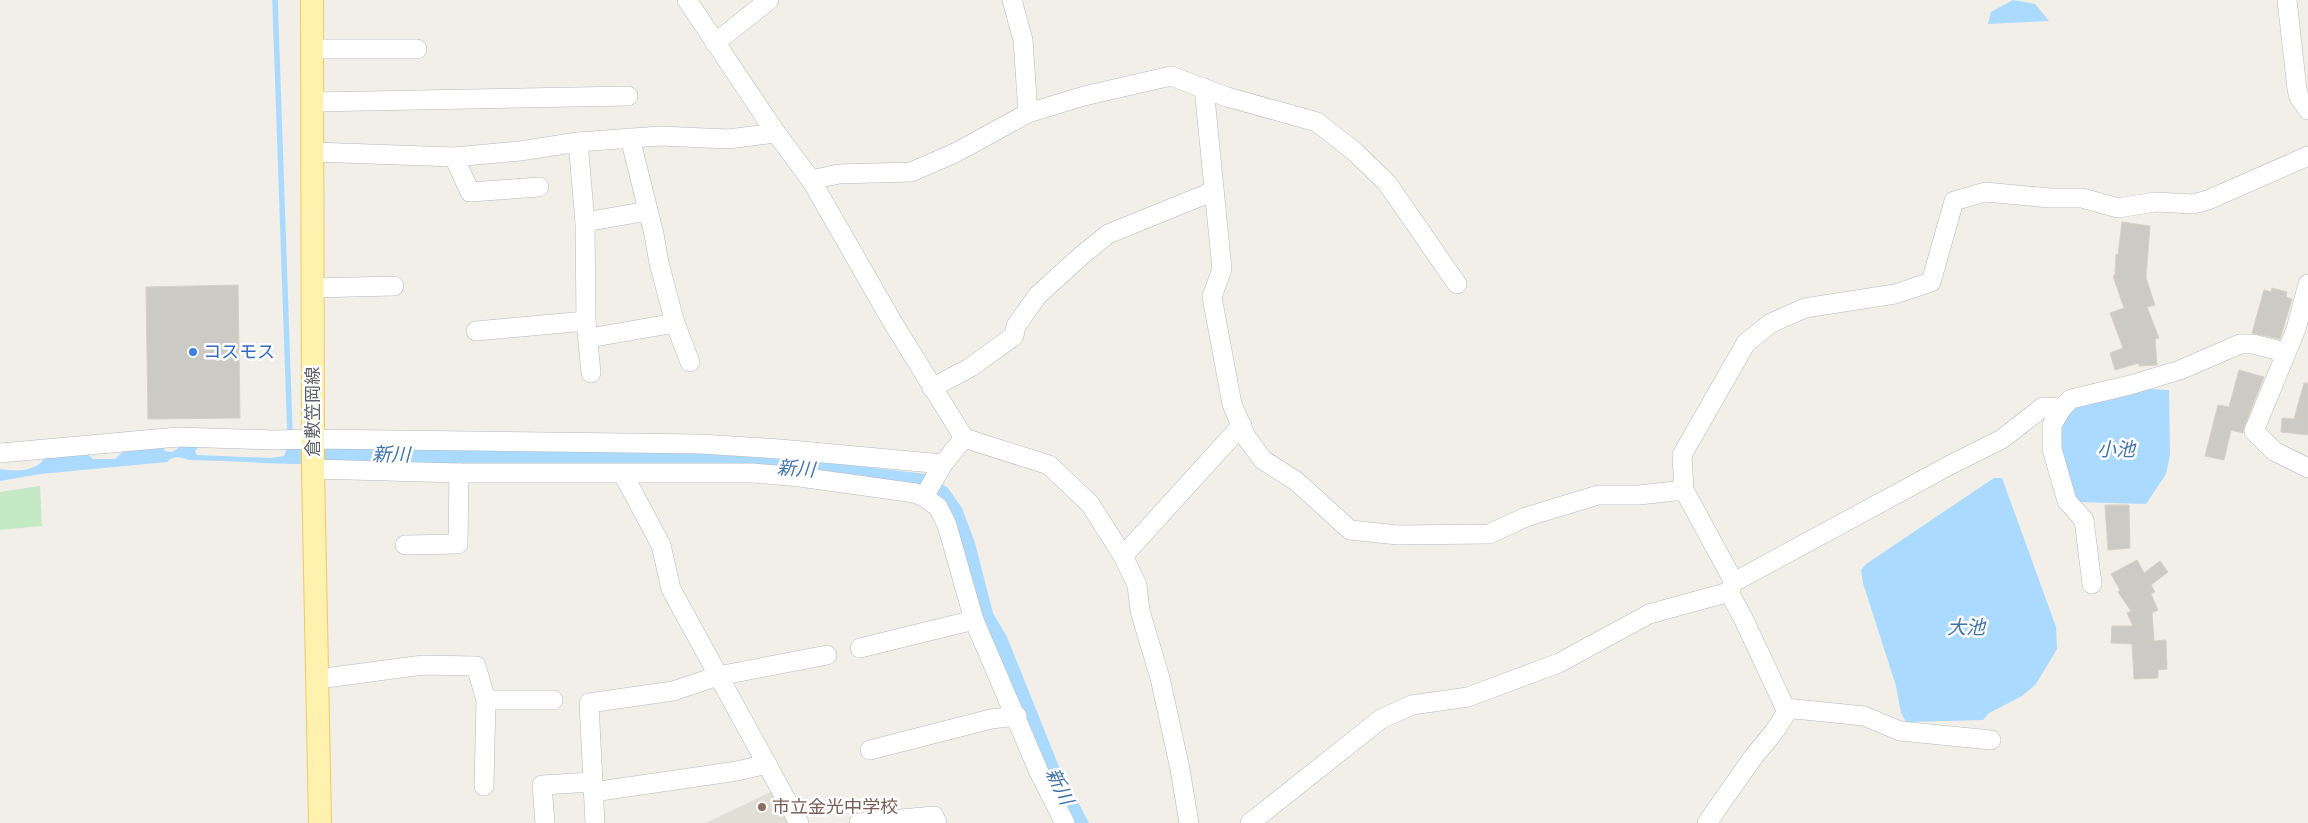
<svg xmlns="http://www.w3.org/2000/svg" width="2308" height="823" font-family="'Source Sans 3','Noto Sans JP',sans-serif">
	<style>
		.education { fill: #e1ded6 }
		.green { fill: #c5e8c5 }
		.water { fill: #aadaff }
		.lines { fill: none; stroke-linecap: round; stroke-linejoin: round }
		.stream { stroke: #aadaff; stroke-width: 5.5 }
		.building { fill: #cccac5; stroke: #d6d1c6 }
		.minor-casing { stroke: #b5b8bc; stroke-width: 20 }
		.major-casing { stroke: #f2c960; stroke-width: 24 }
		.minor { stroke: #fff; stroke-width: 19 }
		.major { stroke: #fff2af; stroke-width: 22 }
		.shop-dot { fill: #3f7fe0; stroke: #fff; stroke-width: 2 }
		.education-dot { fill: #8d6e63; stroke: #fff; stroke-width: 2 }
		.labels { text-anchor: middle; stroke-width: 5; stroke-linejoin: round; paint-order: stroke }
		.shop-label { font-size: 18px; fill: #366cbe; stroke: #fff; text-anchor: start }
		.street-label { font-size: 18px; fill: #5f6368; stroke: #fff }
		.education-label { font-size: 18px; fill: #785e54; stroke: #fff; text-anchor: start }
		.water-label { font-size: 19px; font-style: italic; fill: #4174aa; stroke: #fff }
	</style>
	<rect width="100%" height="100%" fill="#f1efe8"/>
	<polygon class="education" points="775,790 793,823 706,823"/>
	<polygon class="green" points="40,486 42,526 0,530 0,492"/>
	<g class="water">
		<polygon points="2013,0 2035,4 2049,21 1988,24 1991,12"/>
		<polygon points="2130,388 2169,390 2170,455 2166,474 2146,504 2078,502 2067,484 2055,439 2064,419 2072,409"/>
		<path d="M203 442 195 451 197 455 270 458 284 456 287 447 621 450 711 454 831 463 926 474 948 488 962 508 975 543 993 613 1007 637 1058 764 1089 823H1072L1040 764 972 593 919 489 330 464C283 465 236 461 189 460 180 457 174 455 167 462L40 474 0 481V469C15 472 41 472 46 454L84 451 93 459H115L127 448 163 445 165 451 172 452 186 443Z"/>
		<polygon points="1994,478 2002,478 2056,627 2057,649 2036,684 2022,696 1989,713 1983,720 1906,722 1901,713 1896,686 1863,583 1861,570 1866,564"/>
	</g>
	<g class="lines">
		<polyline class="stream" points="275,0 290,435"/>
	</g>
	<g class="building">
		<polygon points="2122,222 2150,226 2146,278 2155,305 2147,307 2159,338 2155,339 2157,365 2139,366 2139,363 2115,370 2110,353 2123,348 2110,313 2124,308 2113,276 2115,275 2116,254 2118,255"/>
		<polygon points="238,285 240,418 148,419 146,287"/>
		<polygon points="2272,288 2287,292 2286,297 2292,299 2280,339 2252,333 2264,290 2271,292"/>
		<polygon points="2239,370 2264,377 2244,427 2243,433 2231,430 2224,460 2205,456 2218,405 2229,407"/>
		<polygon points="2304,383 2308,383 2308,435 2281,432 2282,418 2294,419"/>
		<polygon points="2105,505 2129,505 2130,548 2108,550"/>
		<polygon points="2137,560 2144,573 2160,561 2168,572 2151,585 2155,592 2151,594 2158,610 2152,613 2154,641 2166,640 2167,669 2158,670 2158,678 2134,679 2132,644 2111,643 2112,626 2133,626 2127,613 2131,611 2118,592 2120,590 2111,574"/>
	</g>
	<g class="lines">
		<g class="minor-casing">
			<g id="minor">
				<polyline points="687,0 776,133 811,180 893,323 964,438 943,464 924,497"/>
				<polyline points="1012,0 1023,40 1028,113"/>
				<polyline points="2287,0 2297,89 2299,97 2308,110"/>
				<polyline points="715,43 769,0"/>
				<polyline points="312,49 417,49"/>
				<polyline points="1204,88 1222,269 1212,297 1232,404 1246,437 1263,460 1296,481 1350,530 1398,535 1489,534 1526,517 1598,495 1639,495 1684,490"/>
				<polyline points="314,102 628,96"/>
				<polyline points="630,138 654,234 659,263 675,323 690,362"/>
				<polyline points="578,142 585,222 586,321 591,373"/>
				<polyline points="314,152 454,157 520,151 578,142 660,136 728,139 776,133"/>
				<polyline points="454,157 470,192 539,187"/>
				<polyline points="811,180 839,174 911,172 955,153 1028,113 1084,96 1171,76 1227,97 1317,122 1355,152 1387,183 1457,284"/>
				<polyline points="585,222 648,211"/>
				<polyline points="2308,284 2296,329 2254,431 2274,451 2308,468"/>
				<polyline points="312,288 394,286"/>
				<polyline points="476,331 586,321"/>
				<polyline points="589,338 675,323"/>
				<polyline points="932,388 971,367 1014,336 1016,326 1037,296 1081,256 1108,234 1214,191"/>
				<polyline points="2062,408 2052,425 2052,449 2067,501 2084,520 2092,584"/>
				<polyline points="964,438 1049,465 1090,504 1123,556 1137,585 1140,611 1160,678 1180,769 1189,823"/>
				<polyline points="0,453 178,437 275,440 313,439 701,444 780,449 943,464"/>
				<polyline points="313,469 459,473 753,473 800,477 915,493 924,497 938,507 947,525 974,620 1039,772 1065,823"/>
				<polyline points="623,474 661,545 671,589 799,823"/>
				<polyline points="405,545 458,544 459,473"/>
				<polyline points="1123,556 1242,425"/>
				<polyline points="1734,582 1684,490 1682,455 1746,343 1771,323 1805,308 1895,294 1931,282 1954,201 1985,192 2050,198 2082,198 2118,208 2155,202 2193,204 2208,200 2308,156"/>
				<polyline points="860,648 974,620"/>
				<polyline points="318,679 423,665 476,666 486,700 484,786"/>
				<polyline points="486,700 553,700"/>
				<polyline points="1785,708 1864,716 1900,731 1991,740"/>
				<polyline points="870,750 991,719 1017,716"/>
				<polyline points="593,792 737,771 767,764"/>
				<polyline points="545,823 542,785 593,782"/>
				<polyline points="595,823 589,703 673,691 718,676 827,655"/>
				<polyline points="859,823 934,816 937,823"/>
				<polyline points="1250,823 1381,719 1412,705 1468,697 1559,663 1649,614 1729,592 1734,582 1950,465 2002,439 2043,407 2062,408 2071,399 2130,385 2180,370 2240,344 2253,344 2277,350 2284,359"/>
				<polyline points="1707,823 1754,756 1774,732 1787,712 1744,620 1729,592"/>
			</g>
		</g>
		<g class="major-casing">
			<polyline id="major" points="312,0 313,469 320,823"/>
		</g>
		<use href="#minor" class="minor"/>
		<use href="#major" class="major"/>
	</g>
	<circle class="shop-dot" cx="193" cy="352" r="5"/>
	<circle class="education-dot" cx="762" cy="807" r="5"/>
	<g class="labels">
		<g class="shop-label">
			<text x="203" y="358">コスモス</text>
		</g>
		<g class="street-label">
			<text transform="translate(313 412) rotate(-90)" y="6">倉敷笠岡線</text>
		</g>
		<g class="education-label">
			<text x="772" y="813">市立金光中学校</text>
		</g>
		<g class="water-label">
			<text x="2116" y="456">小池</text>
			<text transform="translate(391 454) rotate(1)" y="7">新川</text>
			<text transform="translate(796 468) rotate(4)" y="7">新川</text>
			<text x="1966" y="634">大池</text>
			<text transform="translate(1060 786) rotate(64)" y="7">新川</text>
		</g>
	</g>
</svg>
